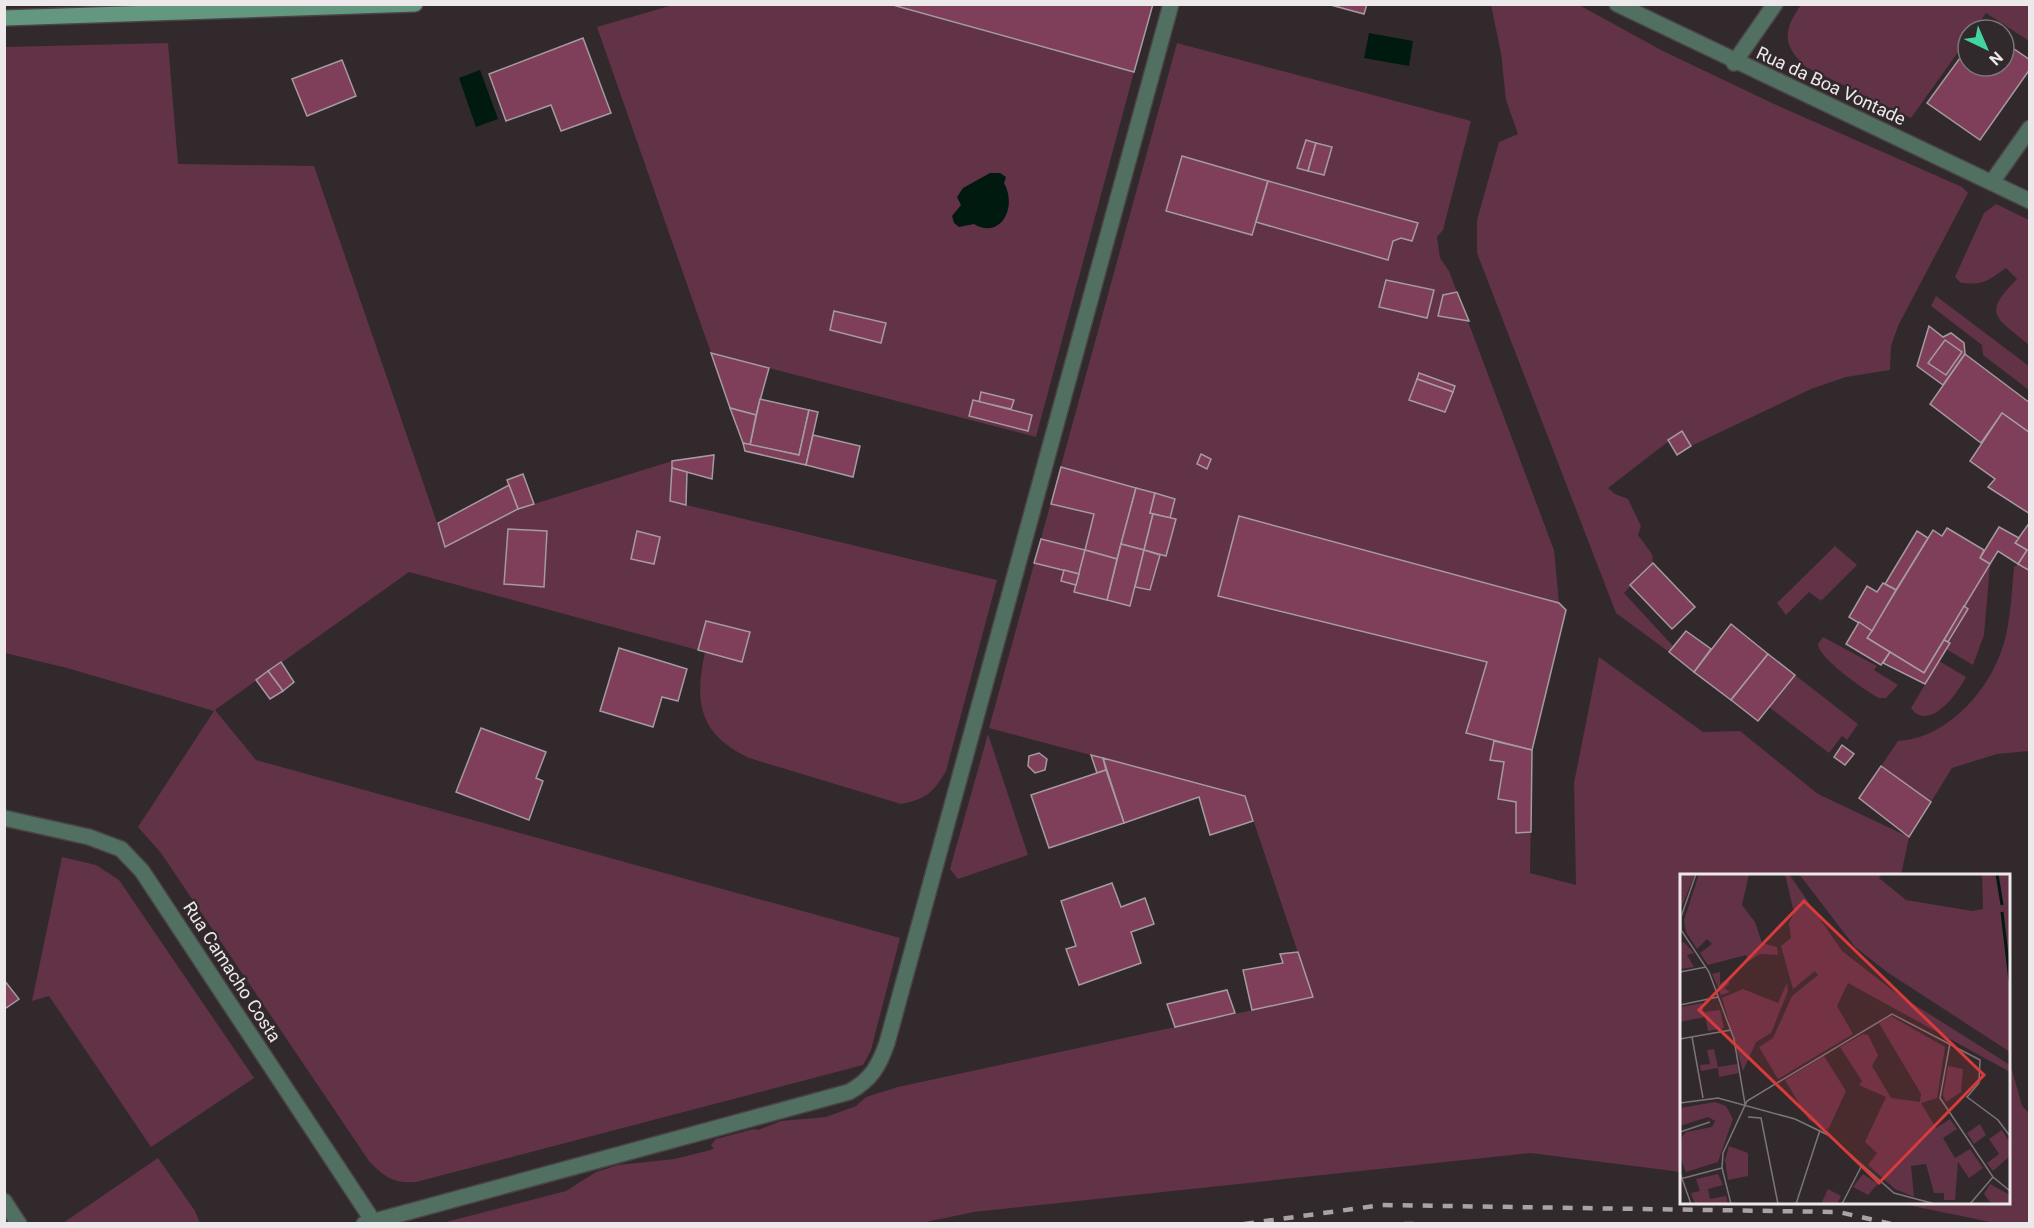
<svg xmlns="http://www.w3.org/2000/svg" width="2034" height="1228" font-family="Roboto,sans-serif">
	<style>
		.green { fill: #623247 }
		.water { fill: #011a10 }
		.building { fill: #7f3f5b; stroke: #a59b9f; stroke-width: 1.5 }
		.lines { fill: none; stroke-linecap: round; stroke-linejoin: round }
		.street-casing { stroke: #4b4447; stroke-width: 18 }
		.secondary-casing { stroke: #4b4447; stroke-width: 18 }
		.street { stroke: #517062; stroke-width: 15 }
		.secondary { stroke: #639780; stroke-width: 15 }
		.rail { stroke: #a9a3a6; stroke-width: 4.5; stroke-dasharray: 10 10; stroke-linecap: butt }
		.labels { text-anchor: middle; stroke-width: 4.5; stroke-linejoin: round; paint-order: stroke }
		.street-label { font-size: 18px; fill: #ede8ea; stroke: #31292c }
		.inset-river { fill: none; stroke: #011a10; stroke-width: 3 }
		.inset-road { fill: none; stroke: #7c7578; stroke-width: 1.5 }
		.view { fill: #d83b3b; fill-opacity: 0.15; stroke: #d83b3b; stroke-width: 3 }
		.inset-edge { fill: none; stroke: #ede8ea; stroke-width: 3 }
	</style>
	<rect width="100%" height="100%" fill="#31292c"/>
	<g class="green">
		<polygon points="673,5 889,5 1134,72 1036,437 711,353 597,27"/>
		<polygon points="1491,5 1579,5 1663,51 1772,103 1962,187 1968,193 1898,326 1891,346 1890,370 1846,377 1811,389 1691,446 1682,431 1608,488 1615,494 1628,499 1641,526 1638,535 1652,554 1653,563 1624,593 1673,646 1669,652 1616,613 1477,253 1477,220 1499,142 1518,134 1506,100 1501,53"/>
		<path d="M1801 5H2029V41L1986 13 1974 30H1968V38L1911 118 1806 67C1782 45 1783 30 1801 5Z"/>
		<path d="M168 43 178 164 314 166 445 546 518 509 672 461 670 501 997 580 946 771C933 793 926 799 901 804L749 758C699 734 694 703 705 652L409 572 215 710 256 760 900 938 871 1050 863 1065 416 1182C394 1184 384 1177 369 1161L161 853 138 827 214 711 67 668 5 653V47Z"/>
		<polygon points="1177,43 1471,121 1443,230 1437,237 1440,258 1449,271 1554,550 1559,603 1566,610 1532,750 1530,873 1576,885 1574,783 1599,657 1703,732 1740,731 1818,794 1909,837 1901,875 1682,876 1681,1172 1530,1153 974,1212 921,1223 438,1224 566,1191 596,1172 618,1165 675,1159 714,1149 711,1145 716,1139 754,1129 758,1130 781,1121 826,1117 856,1106 866,1097 898,1087 1313,997 1245,796 989,728"/>
		<path d="M1996 204 2029 220V345C1996 317 1981 315 2017 279L2006 268C1987 281 1985 285 1961 283L1955 277 1984 213Z"/>
		<polygon points="1936,296 2029,366 2029,390 1983,355 1982,345 1931,306"/>
		<polygon points="1835,546 1857,565 1821,601 1809,592 1786,615 1777,603"/>
		<polygon points="1990,564 1984,635 1973,665 1946,649 1968,609 1964,606"/>
		<path d="M2018 564 2029 571V751L1997 754 1952 768 1931 802 1881 766 1898 741C1950 738 1995 685 2006 635 2011 613 2012 589 2014 567Z"/>
		<path d="M1823 637 1877 666 1874 670 1898 685 1886 698H1879C1866 691 1818 658 1818 644Z"/>
		<path d="M1939 661 1966 677C1958 693 1929 733 1911 708Z"/>
		<polygon points="1795,675 1858,724 1847,740 1842,736 1829,753 1769,707"/>
		<polygon points="988,734 1028,855 958,879 950,869"/>
		<polygon points="62,857 96,865 119,880 254,1078 151,1147 49,996 32,1001"/>
		<polygon points="2009,1059 2022,1106 2029,1113 2029,1223 1995,1223 1898,1203 2008,1202"/>
		<polygon points="158,1158 195,1211 200,1223 63,1223"/>
	</g>
	<g class="water">
		<polygon points="1369,33 1413,41 1409,66 1364,58"/>
		<polygon points="480,70 498,119 476,127 459,78"/>
		<path d="M990 173H1000L1006 177 1004 183C1018 208 1000 240 974 224L959 227 954 223 952 216 961 205 957 197 963 188Z"/>
	</g>
	<g class="building">
		<polygon points="889,4 1153,4 1134,72"/>
		<polygon points="1327,4 1367,4 1364,14"/>
		<polygon points="583,38 611,113 561,131 551,105 506,121 489,74"/>
		<polygon points="2004,42 2030,60 2030,69 1980,140 1927,103 1968,47 1968,66 2004,66"/>
		<polygon points="342,60 356,96 307,116 292,79"/>
		<polygon points="1306,140 1316,143 1308,171 1297,168"/>
		<polygon points="1316,143 1332,147 1324,175 1308,171"/>
		<polygon points="1182,156 1268,181 1252,235 1166,211"/>
		<polygon points="1268,181 1418,223 1412,241 1401,238 1393,241 1388,260 1256,222"/>
		<polygon points="1386,280 1434,290 1427,318 1379,307"/>
		<polygon points="1457,292 1469,321 1438,316 1443,295"/>
		<polygon points="834,311 886,323 881,343 830,330"/>
		<polygon points="1929,326 1943,337 1951,333 1964,343 1965,354 1943,385 1917,366"/>
		<polygon points="1945,340 1962,352 1946,375 1928,363"/>
		<polygon points="711,353 769,368 756,415 730,408"/>
		<polygon points="1965,354 2030,403 2030,433 2002,413 1981,443 1930,404"/>
		<polygon points="1419,373 1455,386 1453,392 1417,379"/>
		<polygon points="1417,379 1453,392 1445,412 1409,400"/>
		<polygon points="981,392 1014,400 1011,409 979,402"/>
		<polygon points="760,399 809,410 799,455 750,445"/>
		<polygon points="973,400 1032,415 1028,431 969,416"/>
		<polygon points="730,408 756,415 750,445 743,443"/>
		<polygon points="809,410 818,412 806,465 745,451 743,443 799,455"/>
		<polygon points="2002,413 2030,433 2030,514 1988,487 1995,479 1970,461"/>
		<polygon points="1682,431 1691,446 1677,455 1668,440"/>
		<polygon points="813,435 860,446 853,477 806,465"/>
		<polygon points="1201,454 1211,459 1207,469 1197,464"/>
		<polygon points="714,455 712,479 672,468 672,461"/>
		<polygon points="1061,467 1136,488 1117,559 1085,550 1094,514 1051,504"/>
		<polygon points="672,468 687,472 686,505 670,501"/>
		<polygon points="523,474 534,504 518,509 507,480"/>
		<polygon points="509,485 518,509 445,547 438,523"/>
		<polygon points="1136,488 1155,493 1150,513 1153,514 1144,550 1121,544"/>
		<polygon points="1155,493 1175,499 1170,518 1150,513"/>
		<polygon points="1153,514 1176,519 1166,556 1144,550"/>
		<polygon points="1239,516 1559,603 1566,610 1532,750 1466,733 1487,662 1218,596"/>
		<polygon points="2030,522 2030,571 2018,564 2027,550 2015,543"/>
		<polygon points="1999,527 2019,538 2015,543 2027,550 2018,564 1998,551 1990,564 1980,558"/>
		<polygon points="1947,528 1984,550 1980,558 1990,564 1924,673 1867,638 1933,530 1942,536"/>
		<polygon points="508,529 547,531 544,587 504,584"/>
		<polygon points="637,531 660,537 654,564 631,559"/>
		<polygon points="1917,531 1928,538 1896,590 1885,584"/>
		<polygon points="1041,539 1085,550 1079,574 1034,563"/>
		<polygon points="1121,544 1144,550 1130,606 1107,600"/>
		<polygon points="1085,550 1117,559 1107,600 1074,592"/>
		<polygon points="1144,550 1160,555 1150,590 1135,587"/>
		<polygon points="1653,563 1695,607 1672,629 1630,585"/>
		<polygon points="1064,570 1079,574 1076,585 1061,581"/>
		<polygon points="1883,583 1896,590 1872,631 1849,617 1867,586 1877,592"/>
		<polygon points="1964,606 1968,609 1948,642 1944,640"/>
		<polygon points="706,621 750,632 742,662 698,650"/>
		<polygon points="1859,622 1872,631 1867,638 1890,652 1881,665 1846,644"/>
		<polygon points="1731,624 1768,654 1731,700 1694,672"/>
		<polygon points="1686,631 1711,649 1694,672 1669,652"/>
		<polygon points="1944,640 1950,643 1925,684 1883,663 1890,652 1924,673"/>
		<polygon points="619,648 687,669 678,701 662,697 653,727 600,711"/>
		<polygon points="1768,654 1795,675 1758,721 1731,700"/>
		<polygon points="281,662 294,682 283,691 268,671"/>
		<polygon points="268,671 283,691 270,699 256,680"/>
		<polygon points="481,728 546,752 536,778 543,781 529,820 456,792"/>
		<polygon points="1494,741 1532,750 1531,832 1516,833 1516,802 1498,799 1504,762 1490,760"/>
		<polygon points="1842,745 1854,754 1845,765 1834,757"/>
		<polygon points="1039,753 1047,759 1045,770 1035,773 1028,766 1029,756"/>
		<polygon points="1091,755 1103,758 1106,770 1097,773"/>
		<polygon points="1103,758 1245,796 1253,821 1210,835 1199,797 1124,823"/>
		<polygon points="1881,766 1931,802 1909,837 1859,798"/>
		<polygon points="1106,770 1124,823 1049,848 1031,795"/>
		<polygon points="1112,883 1121,907 1145,898 1154,924 1131,932 1141,963 1079,985 1066,949 1076,946 1061,901"/>
		<polygon points="1298,952 1313,997 1252,1010 1243,970 1283,963 1280,954"/>
		<polygon points="4,980 19,999 6,1008 4,1006"/>
		<polygon points="1227,990 1235,1013 1175,1027 1167,1004"/>
	</g>
	<g class="lines">
		<g class="street-casing">
			<g id="street">
				<polyline points="1617,4 2030,201"/>
				<polyline points="1734,63 1775,4"/>
				<polyline points="1992,182 2030,128"/>
				<polyline points="4,818 89,837 121,849 142,871 373,1221"/>
				<polyline points="4,1201 19,1224"/>
				<path d="M364 1224 849 1092C871 1080 879 1066 887 1043L1171 4"/>
			</g>
		</g>
		<g class="secondary-casing">
			<polyline id="secondary" points="4,18 415,4"/>
		</g>
		<use href="#street" class="street"/>
		<use href="#secondary" class="secondary"/>
		<g class="rail">
			<polyline points="1244,1224 1382,1205 1839,1212 1891,1224"/>
			<polyline points="1404,1224 1415,1224"/>
		</g>
	</g>
	<g class="labels">
		<g class="street-label">
			<text transform="translate(1831 86) rotate(25)" y="6">Rua da Boa Vontade</text>
			<text transform="translate(232 972) rotate(57)" y="6">Rua Camacho Costa</text>
		</g>
	</g>
	<g transform="translate(1680 874)">
		<rect width="330" height="330" fill="#31292c"/>
		<path d="M0 0H15L0 37ZM19 0H69L62 31 75 48 82 69 97 73 98 81 80 80 69 87 66 81 28 91 20 79 32 70 27 65 17 75 6 58 4 46ZM105 0H109L162 77 216 119 330 191V198L168 109 157 132 173 160 98 205 79 173 93 164 112 122 138 101 135 97 113 115 101 72 111 64 109 49 114 39ZM119 0H201L199 4 226 26 292 37 303 35 302 0H330V178L207 98 175 73ZM4 68 14 79 7 81 14 93 0 95V69ZM40 98V110L48 104 49 110 44 114 50 118 41 121 32 100ZM107 109 108 117 91 159 76 168 63 197 42 124 63 115 98 129ZM22 129 24 138 40 136 44 154 28 157 25 143 0 148V133ZM211 142 265 173 257 224 241 229 256 254 270 245 277 255 263 264 275 284 290 275 303 294 289 304 278 288 275 326H264V319H254L246 290 231 292 234 323 215 315 188 291 197 279 185 268 206 223 179 211 182 207 160 173 183 160 188 161 198 181 192 192 211 224 240 228 241 220 199 149ZM34 175 38 193 57 190 59 199 39 203 38 194 21 197 20 191 30 190 27 176ZM144 182 166 217 148 256 129 246 105 206ZM268 192 283 195 281 218 266 228 263 221ZM35 228 46 232 53 245 38 288 6 298 0 284V265L6 258 32 253 35 247 28 243 0 252V234ZM300 250 306 261 294 270 287 259ZM322 256 330 269V282L313 297 307 289 319 280 309 265ZM49 272 68 279V302L48 306 45 286ZM38 300 43 311 28 315 30 325 46 322 48 330H15L11 319 20 317 16 305ZM183 300 198 310 188 321 173 313ZM310 310 330 321V330L310 328 304 320ZM148 315 161 322 157 330H141Z" fill="#623247"/>
		<path class="inset-river" d="M317 0 322 31M322 38 330 107"/>
		<path class="inset-road" d="M16 0 1 43V56L29 98 54 165 65 230M0 98 26 93M0 131 38 123M12 163 23 224M0 165 51 156M270 169 260 224 313 303 330 317M0 229 38 224 115 245 148 261 214 319 255 330M68 243 81 244 98 330M0 258 30 248M0 299 11 330M0 305 42 294M51 330 42 294 43 279 67 227 212 140 300 186 299 209 287 223 318 246 330 262M116 330 140 256M162 330 182 291M290 330 313 303"/>
		<path class="view" d="M124 27 304 201 199 309 19 136Z"/>
		<rect width="330" height="330" class="inset-edge"/>
	</g>
	<rect width="2034" height="1228" fill="none" stroke="#ede8ea" stroke-width="12"/>
	<g transform="translate(1986 48) rotate(136)"><circle r="28" fill="#31292c" stroke="#7c7578" stroke-width="1.5"/>
	<path d="M0-4.5L10 22L0 15L-10 22Z" fill="#42d4a1"/>
	<text y="-9" font-size="16" font-weight="bold" text-anchor="middle" fill="#ede8ea">N</text>
	</g>
</svg>
